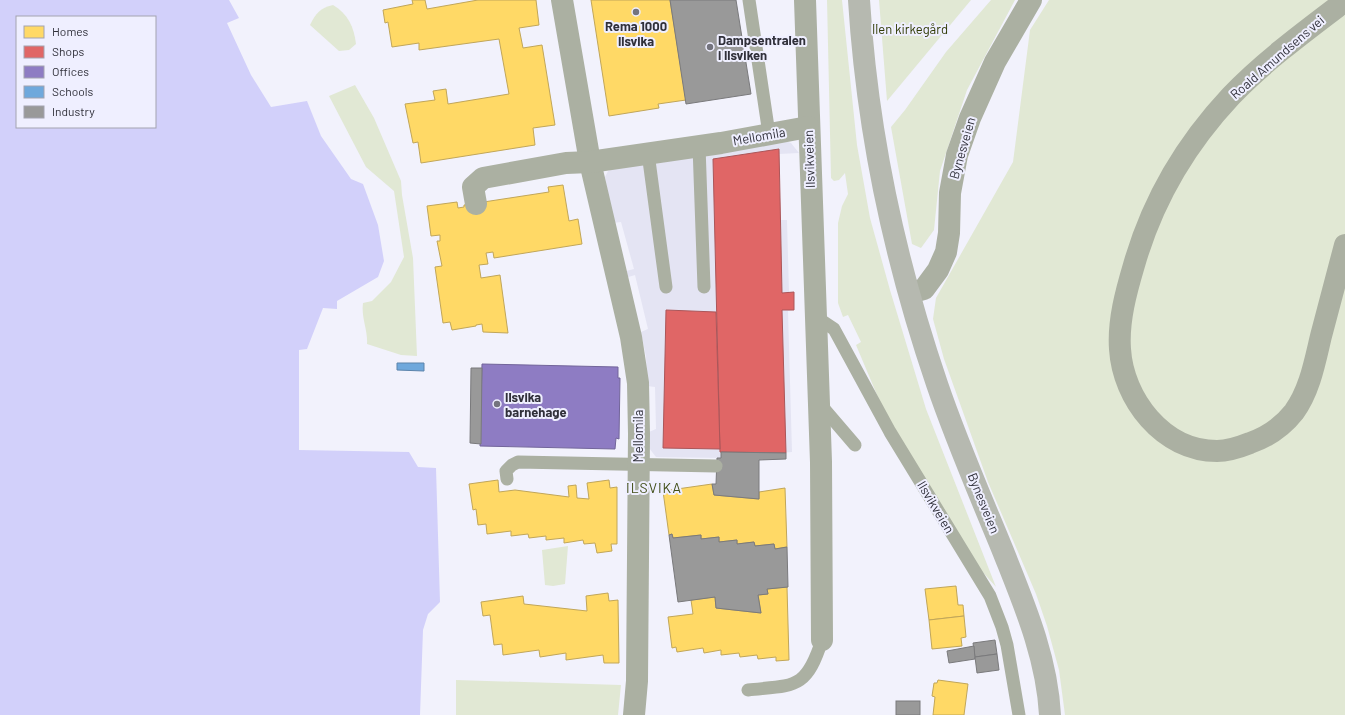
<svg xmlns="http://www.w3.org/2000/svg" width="1345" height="715" font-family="Barlow,sans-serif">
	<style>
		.built { fill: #e4e4f3 }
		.green { fill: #e1e8d4 }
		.water { fill: #d2d0fa; fill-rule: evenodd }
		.homes { fill: #ffd966; stroke: #c1a659 }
		.shops { fill: #e06666; stroke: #ab5659 }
		.offices { fill: #8e7cc3; stroke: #72659a }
		.schools { fill: #6fa8dc; stroke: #5c84ab }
		.industry { fill: #999; stroke: #7a7a7c }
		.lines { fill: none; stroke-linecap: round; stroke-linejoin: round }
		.service { stroke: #abb0a2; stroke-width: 13 }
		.minor { stroke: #abb0a2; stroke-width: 22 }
		.tertiary { stroke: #abb0a2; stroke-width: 22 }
		.primary { stroke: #b6b9b0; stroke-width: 22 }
		.poi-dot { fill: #74747e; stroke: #efefff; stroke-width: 1.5 }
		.labels { text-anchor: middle; stroke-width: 4; stroke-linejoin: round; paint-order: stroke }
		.poi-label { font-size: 13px; font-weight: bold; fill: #30303a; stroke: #efefff; text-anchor: start }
		.park-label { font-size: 13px; fill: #303b04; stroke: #efefff }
		.street-label { font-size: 13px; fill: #30303a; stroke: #efefff }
		.neighbourhood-label { font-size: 14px; letter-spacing: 1px; fill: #414e17; stroke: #efefff }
	</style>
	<rect width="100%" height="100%" fill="#f2f2fc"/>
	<polygon class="built" points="785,141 791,143 799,153 779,154 780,220 787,220 789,292 794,292 794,310 788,311 792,452 721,458 656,457 649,448 649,432 656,429 655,387 647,386 646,357 641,332 648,329 635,275 628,277 626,271 634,269 621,222 613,223 605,177 608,171 614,168"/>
	<g class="green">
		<polygon points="827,0 842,0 857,145 870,218 890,290 926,409 996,587 979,568 906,451 880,402 856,345 861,342 848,315 843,317 838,303 838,223 842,206 848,194 845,173 839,180 834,181 831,178"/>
		<polygon points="879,0 971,0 887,101"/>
		<polygon points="991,0 1015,0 967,90 940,171 934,230 921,248 912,244 891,127 905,110 946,52"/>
		<polygon points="1049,0 1345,0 1345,715 1065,715 1059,670 1047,626 1036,594 988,482 944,359 933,319 936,298 1013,162 1030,30"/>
		<path d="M333 5C348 14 354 27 356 44L349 50 339 51 310 25C316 13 320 8 333 5Z"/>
		<path d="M355 85 374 118 401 181 402 195 413 258 417 356 401 355 367 344C368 330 361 318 363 303L372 301 391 282 404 257 394 191 366 167 329 96Z"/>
		<polygon points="568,546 565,584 553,586 545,585 542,550"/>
		<polygon points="456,680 621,685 618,715 456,715"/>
	</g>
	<path class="water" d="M0 0H229L239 18 227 23 251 75 271 107 307 101 321 136 351 179 363 184 378 225 384 261 378 277 337 301V309L323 308 307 349 299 350V450L409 452 418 467 436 468 440 602 428 614 423 630 420 715H0ZM17 17H155V127H17Z"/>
	<g class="homes">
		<polygon points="412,0 425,0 427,9 478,0 536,0 539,25 519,28 523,48 542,45 555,125 533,128 535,145 421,163 418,142 413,143 405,104 435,100 433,91 446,89 448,104 509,94 499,39 419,50 419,43 392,47 388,22 385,23 383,10 413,4"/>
		<polygon points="591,0 670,0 686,100 658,104 659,108 609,116"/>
		<polygon points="563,185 569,221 578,219 582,244 494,258 493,252 486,253 488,264 479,265 481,278 500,275 508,333 483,332 482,324 476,325 476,326 452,330 450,322 443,323 435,267 442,266 437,241 440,241 440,235 431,236 427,206 457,202 458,208 464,207 464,205 549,192 548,187"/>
		<polygon points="498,480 499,492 515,490 569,497 568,486 576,485 577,498 589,499 587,483 609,480 610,488 617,487 617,544 611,544 612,551 597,553 595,543 584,544 583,540 564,543 564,538 546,540 546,536 529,538 528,534 511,536 511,531 487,534 486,524 478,525 476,509 473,510 469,484"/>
		<polygon points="712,484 714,495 759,499 759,492 785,488 787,547 775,549 774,544 755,546 754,542 737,544 737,540 719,542 719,537 701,539 701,535 673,538 672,534 669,535 663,491"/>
		<polygon points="956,586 958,605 963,605 964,616 929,620 925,589"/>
		<polygon points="787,587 789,660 776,661 776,657 758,659 757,655 740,657 739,653 721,655 721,650 704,653 703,648 677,652 676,647 672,648 668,617 693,614 691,600 715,597 716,608 761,613 758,595 768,594 767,589"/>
		<polygon points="608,593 609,601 618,600 619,663 604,663 603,655 566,660 566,653 540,657 539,650 503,655 502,644 494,645 490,615 483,616 481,602 523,596 524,604 587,611 586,596"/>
		<polygon points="964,616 966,637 961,638 962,646 932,649 929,620"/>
		<polygon points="938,680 968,684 964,715 933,715 935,697 932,696 934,683 937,683"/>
	</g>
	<g class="shops">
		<polygon points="779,149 782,293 794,292 794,310 782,310 786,453 720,452 713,159"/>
		<polygon points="666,310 716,312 720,449 663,448"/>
	</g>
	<polygon class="offices" points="482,364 618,367 618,378 620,378 619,439 616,438 615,449 480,446"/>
	<polygon class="schools" points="397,363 424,363 424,371 397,370"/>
	<g class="industry">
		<polygon points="670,0 736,0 751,94 686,104"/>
		<polygon points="471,368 482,368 481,444 470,443"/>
		<polygon points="721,452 786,453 786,459 759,460 759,499 714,495 712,484 716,484 717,458 721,458"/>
		<polygon points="672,534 673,538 701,535 701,539 719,537 719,542 737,540 737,544 754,542 755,546 774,544 775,549 787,547 788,587 767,589 768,594 758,595 761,613 716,608 715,597 678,602 669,535"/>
		<polygon points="995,640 997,654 975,657 973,643"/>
		<polygon points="974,646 975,659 949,663 947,651"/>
		<polygon points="997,654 999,670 977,673 975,657"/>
		<rect x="896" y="701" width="24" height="14"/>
	</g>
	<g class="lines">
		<g class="service">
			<polyline points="749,0 769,134"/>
			<polyline points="699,146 704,287"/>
			<polyline points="648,153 666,287"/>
			<polyline points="816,317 834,329 890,432 990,596 1002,627 1007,645 1019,715"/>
			<polyline points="819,403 855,445"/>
			<polyline points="507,479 506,471 512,465 518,462 716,466"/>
			<path d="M748 690C795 685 806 690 822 640"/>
		</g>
		<g class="minor">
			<polyline points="562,0 590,162 631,337 638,383 639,434 637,681 634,715"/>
			<polyline points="805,0 821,462 822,640"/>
			<polyline points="476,204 473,187 483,178 566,163 590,162 721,143 808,127"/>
			<polyline points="910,293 924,289 938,270 946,252 949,233 950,193 957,155 970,118 995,62 1031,0"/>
		</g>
		<path class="tertiary" d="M1345 1C1308 29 1262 63 1231 96 1186 144 1152 202 1134 265 1126 292 1118 321 1120 349 1123 399 1163 451 1217 451 1227 451 1240 447 1250 443 1267 437 1283 426 1294 412 1310 390 1315 361 1321 336 1329 305 1337 275 1345 245"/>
		<path class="primary" d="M859 0C867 130 895 261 937 384 956 440 980 495 1003 551 1024 604 1047 657 1050 715"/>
	</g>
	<g class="poi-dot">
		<circle cx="636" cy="12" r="4"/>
		<circle cx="710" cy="47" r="4"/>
		<circle cx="497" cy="404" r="4"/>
	</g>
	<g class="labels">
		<g class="poi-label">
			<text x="636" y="31" text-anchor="middle">Rema 1000<tspan x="636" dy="15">Ilsvika</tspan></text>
			<text x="718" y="45">Dampsentralen<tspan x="718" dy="15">i Ilsviken</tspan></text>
			<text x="505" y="402">Ilsvika<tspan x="505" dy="15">barnehage</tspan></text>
		</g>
		<g class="park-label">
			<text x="910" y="34">Ilen kirkegård</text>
		</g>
		<g class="street-label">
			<text transform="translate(1277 57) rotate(-41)" y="5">Roald Amundsens vei</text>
			<text transform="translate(759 136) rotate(-10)" y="5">Mellomila</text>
			<text transform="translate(962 148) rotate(-74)" y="5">Bynesveien</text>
			<text transform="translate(809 159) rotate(-92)" y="5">Ilsvikveien</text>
			<text transform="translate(638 436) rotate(-90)" y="5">Mellomila</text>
			<text transform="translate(984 503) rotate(68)" y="5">Bynesveien</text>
			<text transform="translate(936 507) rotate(59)" y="5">Ilsvikveien</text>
		</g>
		<g class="neighbourhood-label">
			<text x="654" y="493">ILSVIKA</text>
		</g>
	</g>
	<rect x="16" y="16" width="140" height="112" fill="#efefff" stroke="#a3a3b0"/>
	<rect x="24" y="26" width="20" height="12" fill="#ffd966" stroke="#a3a3b0"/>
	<text x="52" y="36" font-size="12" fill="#30303a">Homes</text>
	<rect x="24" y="46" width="20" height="12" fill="#e06666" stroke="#a3a3b0"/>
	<text x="52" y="56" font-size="12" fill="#30303a">Shops</text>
	<rect x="24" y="66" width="20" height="12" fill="#8e7cc3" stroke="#a3a3b0"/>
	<text x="52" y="76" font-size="12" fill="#30303a">Offices</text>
	<rect x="24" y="86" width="20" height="12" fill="#6fa8dc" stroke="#a3a3b0"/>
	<text x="52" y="96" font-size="12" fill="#30303a">Schools</text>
	<rect x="24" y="106" width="20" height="12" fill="#999999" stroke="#a3a3b0"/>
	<text x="52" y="116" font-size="12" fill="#30303a">Industry</text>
</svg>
